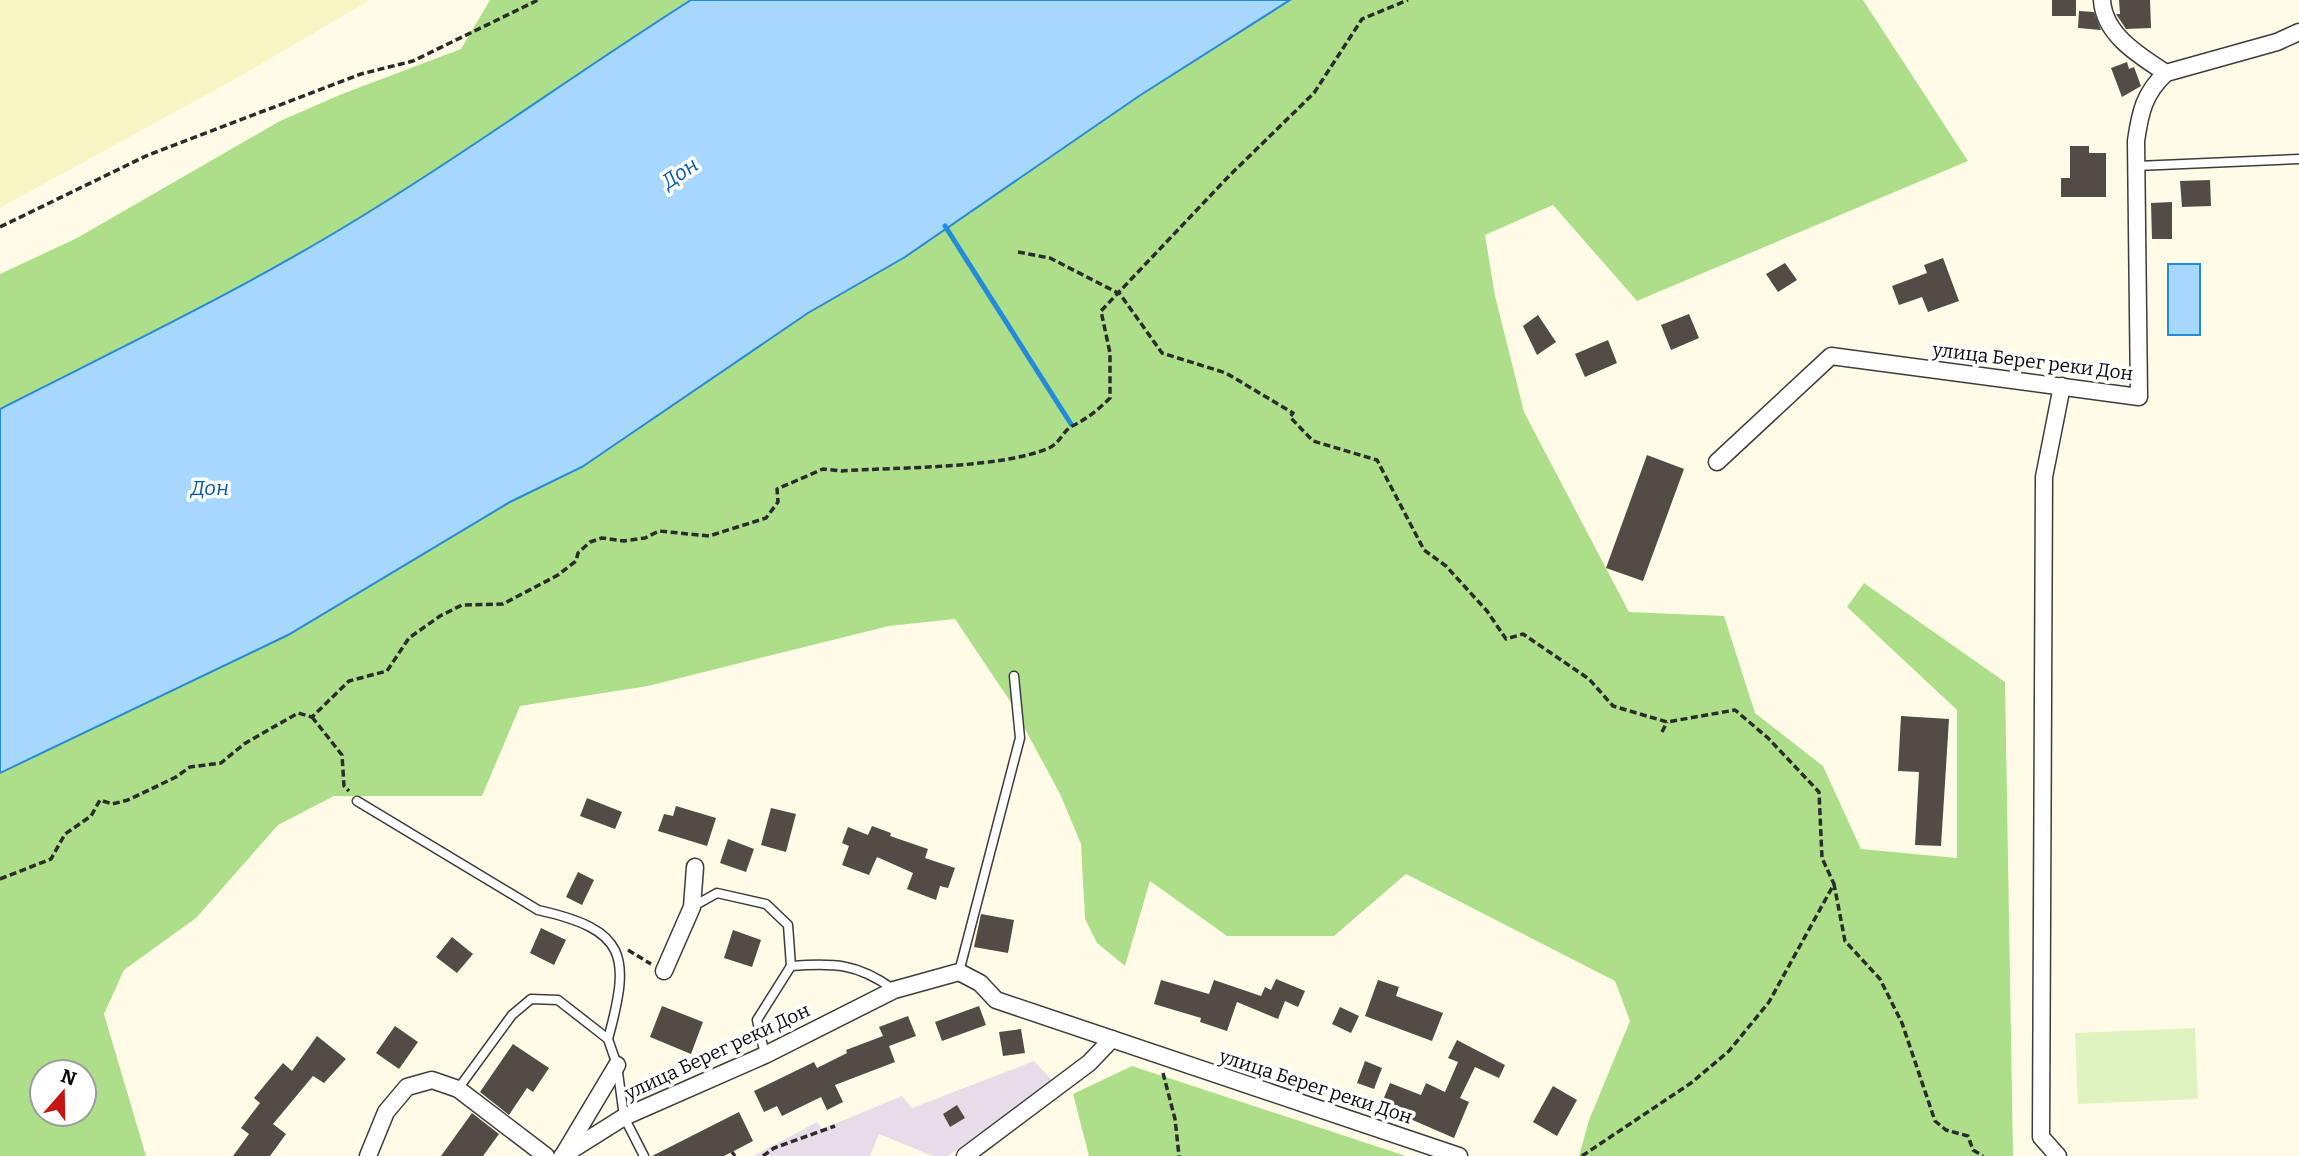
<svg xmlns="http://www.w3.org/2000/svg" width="2299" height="1156" font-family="Bitter,serif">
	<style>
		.industrial { fill: #e9dcea }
		.farmland { fill: #f8f5c4 }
		.forest { fill: #addf8a; fill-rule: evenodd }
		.pitch { fill: #dff3bf }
		.water { fill: #a5d8fc; stroke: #258ada; stroke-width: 2 }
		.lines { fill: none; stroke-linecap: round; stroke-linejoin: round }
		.stream { stroke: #258ada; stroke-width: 5 }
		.building { fill: #534b45 }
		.lane-casing { stroke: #3d3d3d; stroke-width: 11 }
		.street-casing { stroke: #3d3d3d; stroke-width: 19 }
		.path { stroke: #2c2c2c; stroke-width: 3.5; stroke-dasharray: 7 3.5; stroke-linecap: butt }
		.lane { stroke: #fff; stroke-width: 8 }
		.street { stroke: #fff; stroke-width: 16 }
		.labels { text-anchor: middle; stroke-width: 7; stroke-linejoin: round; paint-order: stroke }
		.street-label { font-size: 19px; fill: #0a0a0a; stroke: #fff }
		.water-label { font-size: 21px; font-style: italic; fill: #095aa5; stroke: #fff }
	</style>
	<rect width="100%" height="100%" fill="#fffbe6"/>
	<polygon class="industrial" points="1034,1061 1053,1081 948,1156 933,1156 879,1134 870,1156 753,1156 817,1122 822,1129 902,1096 912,1108"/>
	<polygon class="farmland" points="0,0 370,0 235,79 0,208"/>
	<g class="forest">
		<polygon points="490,0 715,0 569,96 152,345 0,419 0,274 77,238 280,121 342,94 461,49"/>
		<path d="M1290 0H1863L1968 161 1637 301 1553 205 1485 235 1495 296 1524 412 1629 612 1724 616 1755 713 1823 766 1861 849 1957 858V710L1847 607 1864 583 2005 682 2013 1156H1579L1589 1120 1630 1021 1615 981 1406 874 1334 936H1227L1150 881 1125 966 1097 943 1085 919 1081 844 1060 794 1010 701 955 619 889 626 648 686 520 706 482 796H334L278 825 196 918 124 970 104 1014 146 1156H0V773L288 635 510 502 582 467 808 313 905 257 1139 96ZM42 1072H84V1114H42Z"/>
		<polygon points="1132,1066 1406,1156 1089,1156 1073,1094"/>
	</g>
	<polygon class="pitch" points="2195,1028 2198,1099 2078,1104 2075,1033"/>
	<g class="water">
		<path d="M691 0H1290L1139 96 905 257 808 313 582 467 510 502 288 635 0 773V409C114 351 231 295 341 229 461 157 573 75 691 0Z"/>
		<rect x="2168" y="264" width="32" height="71"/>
	</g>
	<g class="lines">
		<polyline class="stream" points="945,226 1071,424"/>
	</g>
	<g class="building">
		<rect x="2052" y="0" width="24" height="16"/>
		<polygon points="2119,0 2150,0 2151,28 2126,29 2116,14 2120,14"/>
		<polygon points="2079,11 2094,12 2101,30 2078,28"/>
		<polygon points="2127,62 2129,69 2134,67 2141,86 2122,97 2111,68"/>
		<polygon points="2070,146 2089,146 2089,153 2106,153 2106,197 2061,197 2061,178 2070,178"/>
		<polygon points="2210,180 2211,206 2182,207 2180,181"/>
		<polygon points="2172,202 2172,239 2152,239 2151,203"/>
		<polygon points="1943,258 1959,301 1928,312 1922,297 1899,305 1892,286 1927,273 1924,265"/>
		<polygon points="1785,263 1797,280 1778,292 1766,274"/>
		<polygon points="1689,314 1699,338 1671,350 1661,325"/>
		<polygon points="1538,315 1556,342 1537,355 1523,326"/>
		<polygon points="1608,340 1617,363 1585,377 1575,354"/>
		<polygon points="1647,455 1684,469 1643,581 1606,568"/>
		<polygon points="1901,716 1949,719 1941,846 1915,845 1919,772 1898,771"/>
		<polygon points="587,798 622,812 615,829 580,816"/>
		<polygon points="676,806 716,818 707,846 658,831 664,814 673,816"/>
		<polygon points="771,808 796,814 786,852 761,845"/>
		<polygon points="872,826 891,833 890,836 928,849 925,858 955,868 948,888 940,886 936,900 907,889 913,873 877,857 869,875 842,865 849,846 842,843 848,827 868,835"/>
		<polygon points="728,839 754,849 746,872 720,863"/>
		<polygon points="578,872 594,880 582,905 566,897"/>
		<polygon points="981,914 1014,920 1008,953 974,947"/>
		<polygon points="541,928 566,940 554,965 530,953"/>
		<polygon points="733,930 761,940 752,967 724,958"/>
		<polygon points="452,937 473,954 457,973 436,957"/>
		<polygon points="1276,979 1305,991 1298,1007 1285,1001 1278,1019 1237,1002 1227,1031 1200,1022 1201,1018 1154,1004 1161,980 1209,994 1214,980 1261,996 1265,987 1271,990"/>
		<polygon points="1378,980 1399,987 1396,996 1443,1013 1432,1041 1365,1016"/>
		<polygon points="662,1006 703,1022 691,1054 650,1037"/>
		<polygon points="979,1006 986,1025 942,1041 935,1022"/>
		<polygon points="1340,1007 1359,1016 1351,1033 1332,1024"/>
		<polygon points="908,1016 916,1036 889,1046 895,1062 835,1085 843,1102 827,1110 821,1097 782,1116 777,1106 764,1112 754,1091 814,1062 817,1068 847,1053 846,1050 883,1036 879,1027"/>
		<polygon points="395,1026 418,1042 399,1069 376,1053"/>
		<polygon points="1021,1029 1025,1053 1003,1056 999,1032"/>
		<polygon points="317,1036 346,1059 324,1083 313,1076 273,1124 286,1134 270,1156 233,1156 249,1134 241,1128 260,1103 254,1098 283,1063 292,1071"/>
		<polygon points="1457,1040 1505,1065 1499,1078 1475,1067 1460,1098 1469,1102 1454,1138 1401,1115 1399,1118 1379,1110 1390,1083 1421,1095 1426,1083 1445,1092 1458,1062 1448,1058"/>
		<polygon points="513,1044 549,1068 533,1092 527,1088 509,1115 480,1092"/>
		<polygon points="1365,1061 1382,1068 1374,1089 1357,1083"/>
		<polygon points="1553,1086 1577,1100 1557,1136 1533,1122"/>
		<polygon points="957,1105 965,1118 950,1127 943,1114"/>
		<polygon points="739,1112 753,1141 732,1152 724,1156 652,1156"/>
		<polygon points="472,1113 499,1134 483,1156 441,1156"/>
	</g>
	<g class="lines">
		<g class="lane-casing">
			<g id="lane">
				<polyline points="2137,166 2299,159"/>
				<path d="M357 801 538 910C627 930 631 955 608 1039"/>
				<path d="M692 907 717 893 766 904 788 925 791 966C834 963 857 963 893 989"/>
				<polyline points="959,972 1020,738 1014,676"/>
				<polyline points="765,1055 757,1020 791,966"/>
				<polyline points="458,1089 512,1015 531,999 558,1000 608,1039 617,1065 624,1117 644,1156"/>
			</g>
		</g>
		<g class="street-casing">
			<g id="street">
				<path d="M2102 0C2104 35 2140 56 2166 73"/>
				<path d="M1717 462 1831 356 2139 397 2136 141C2140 113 2144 93 2166 73L2277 42 2299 32"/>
				<polyline points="664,971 692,907 695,867"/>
				<polyline points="565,1152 617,1065"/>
				<polyline points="368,1156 386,1112 407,1087 432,1080 458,1089 546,1156"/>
				<polyline points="562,1156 624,1117 765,1055 894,990 959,972 980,983 996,1000 1459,1156"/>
				<polyline points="965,1156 1089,1063 1112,1039"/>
				<polyline points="2058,1156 2041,1137 2044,477 2062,386"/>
			</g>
		</g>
		<g class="path">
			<polyline points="0,227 148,155 361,74 413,61 538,0"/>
			<polyline points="1018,252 1050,258 1120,294 1162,353 1226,373 1293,413 1290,417 1313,441 1377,460 1424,550 1446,566 1487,611 1506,639 1523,634 1589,679 1613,706 1667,722 1735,710 1768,738 1819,792 1822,858 1834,884"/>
			<polyline points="312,717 342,755 344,786 349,791"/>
			<polyline points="1662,732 1667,722"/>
			<path d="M0 879 51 859 65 834 91 816 100 800 112 804 128 800 176 777 190 767 221 763 244 744 298 713 312 717 349 681 387 671 409 638 440 616 462 605 503 604 558 575 576 561 578 553 590 542 602 538 624 541 645 538 659 531 709 536 766 518 778 502 777 489 823 469 841 471C898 467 999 469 1049 448 1060 443 1063 431 1072 426 1087 419 1098 410 1110 398V353L1101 311 1229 176 1314 93 1362 19 1408 0"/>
			<polyline points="628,950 651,964"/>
			<polyline points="1163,1073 1175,1119 1179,1156"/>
			<polyline points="732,1152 735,1156"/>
			<polyline points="763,1156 774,1148 835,1126"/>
			<polyline points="1582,1156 1691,1083 1729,1051 1769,1002 1834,884 1845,941 1880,979 1902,1023 1935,1121 1946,1130 1968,1136 1973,1150 1983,1156"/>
		</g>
		<use href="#lane" class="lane"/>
		<use href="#street" class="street"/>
	</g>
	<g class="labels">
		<g class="street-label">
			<text transform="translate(2033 361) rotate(7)" y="7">улица Берег реки Дон</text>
			<text transform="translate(717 1051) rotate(-25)" y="7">улица Берег реки Дон</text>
			<text transform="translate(1316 1086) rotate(18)" y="7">улица Берег реки Дон</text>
		</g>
		<g class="water-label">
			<text transform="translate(680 173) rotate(-34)" y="7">Дон</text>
			<text x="210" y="495">Дон</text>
		</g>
	</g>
	<g transform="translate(63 1093) rotate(20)"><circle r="33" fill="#ffffff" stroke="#9d9d9d" stroke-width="2"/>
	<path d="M0-5L12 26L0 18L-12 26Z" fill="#c51616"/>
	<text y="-10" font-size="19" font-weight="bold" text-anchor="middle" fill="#0a0a0a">N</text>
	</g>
</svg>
